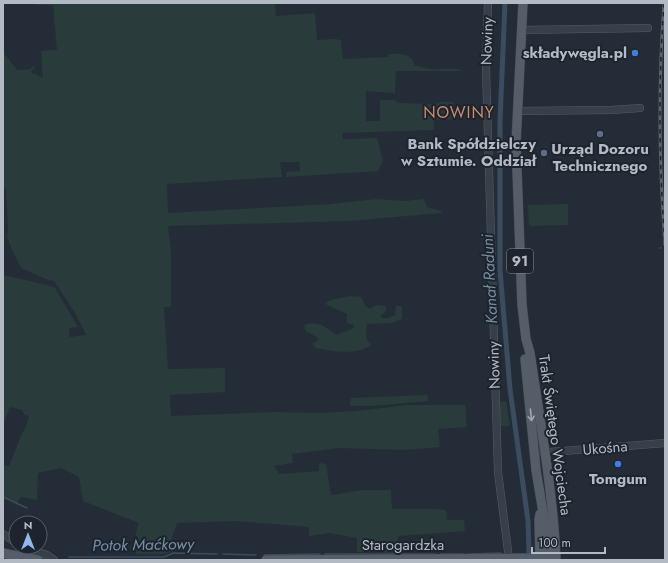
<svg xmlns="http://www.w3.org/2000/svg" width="668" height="563" font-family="Jost,sans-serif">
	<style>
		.green { fill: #293b3a }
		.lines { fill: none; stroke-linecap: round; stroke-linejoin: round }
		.stream { stroke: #3b4c5f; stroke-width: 1.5 }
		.canal { stroke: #3b4c5f; stroke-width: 5 }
		.minor-casing { stroke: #555d66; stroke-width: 8 }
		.major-casing { stroke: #404851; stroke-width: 10 }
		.minor { stroke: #373f48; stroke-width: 7 }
		.major { stroke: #555e68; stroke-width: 9 }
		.rail-casing { stroke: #5a636e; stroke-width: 3 }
		.rail { stroke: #1d242d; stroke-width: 1.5; stroke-dasharray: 4.5; stroke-linecap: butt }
		.oneway { stroke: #9fa8b2 }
		.shop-dot { fill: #3f7fe0; stroke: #1d242d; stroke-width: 1.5 }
		.service-dot { fill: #5c6f8a; stroke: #1d242d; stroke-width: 1.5 }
		.labels { text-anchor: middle; stroke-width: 4; stroke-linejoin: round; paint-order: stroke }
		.shield { fill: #1d242d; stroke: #858d97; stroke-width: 1 }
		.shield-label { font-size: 14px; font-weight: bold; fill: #b2bac4 }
		.street-label { font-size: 15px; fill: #b2bac4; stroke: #1d242d }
		.poi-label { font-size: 15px; font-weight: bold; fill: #b2bac4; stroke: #1d242d; text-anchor: end }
		.neighbourhood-label { font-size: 16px; letter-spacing: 1px; fill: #c88d6a; stroke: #1d242d }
		.water-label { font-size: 16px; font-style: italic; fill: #768da4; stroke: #1d242d }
	</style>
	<rect width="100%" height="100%" fill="#242d37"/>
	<g class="green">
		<path d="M36 3H275L276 16 315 13 317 40 335 39 341 40 343 59 389 57 388 54C399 54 412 52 415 66 420 66 425 68 430 69 441 70 453 67 463 71H396L395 93 366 91V121H380V100H395L398 103 434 104 441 102H454L453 119 434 120V130L342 133 343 139 377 138 383 161 378 171 286 177V172L300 171 299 162H280L282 177 167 184 168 213 331 204 377 199 404 201 424 199 427 207 442 211 441 213 350 221 168 226 171 251V307H164L168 369 225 368V392L170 395 171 416 277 412 319 413 356 411 407 405H465L467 427 438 429 440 447 405 450 339 448 292 454 293 463 274 466 279 474 319 471V463L326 464 331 495 363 490H391L392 509H432L446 510 447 520H464L465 531 398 536 397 553 357 552V538L329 533 309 536V527L235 521 177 523 172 537 170 549 174 550C167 556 146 554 136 554V532L139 523 83 501 79 477 61 468 38 473 37 500 21 497 17 504 3 497V465L9 466 22 433 26 427 29 416 25 415 22 410 10 407 3 425V275L47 285 55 288 78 327 69 328 70 337 86 335 75 313 54 281 48 280 21 268 12 250 7 237 8 230 6 190 3 185V52L17 70 31 69 34 65 35 67 31 71 32 74 35 73 38 76 43 77 41 51 57 50 53 5H36Z"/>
		<polygon points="568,204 568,225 529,226 528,205"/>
		<path d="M349 296 361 297 366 307 370 309 376 305 386 306V311L380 316 382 318H388L395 315 396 306H402V319L391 323 367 324 366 338 371 345C356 356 332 351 315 348L312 343 318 341V338L306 331 304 325C319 321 325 326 336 335L354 328V325L347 323V314L325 304 330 300Z"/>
		<polygon points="427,395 428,401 374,406 350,406 351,398"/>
		<polygon points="506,401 510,426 500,426 499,402"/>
	</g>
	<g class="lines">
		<g class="stream">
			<polyline points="660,248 661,248"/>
			<polyline points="3,497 27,508"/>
			<polyline points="223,554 256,555"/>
			<polyline points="325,554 435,554"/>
			<polyline points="441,554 463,554"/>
			<polyline points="469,554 501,553"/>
			<polyline points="264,555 320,554"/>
			<polyline points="69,557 164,557 173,553 217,554"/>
		</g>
		<polyline class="canal" points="505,3 500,121 500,270 510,389 528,521 529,552"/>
		<g class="minor-casing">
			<g id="minor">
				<polyline points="488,3 486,69 498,472 509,559"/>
				<polyline points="521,30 648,28"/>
				<polyline points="517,111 611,110 640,108"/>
				<polyline points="534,445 542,452 550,452 665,443"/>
				<polyline points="3,534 16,543"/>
				<polyline points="23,547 47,555 54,560"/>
			</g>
		</g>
		<g class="major-casing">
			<g id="major">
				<path d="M523 3 516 143 522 305 526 339 530 353C540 422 553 491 556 560"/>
				<polyline points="525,359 536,470 546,530 549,560"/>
				<polyline points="3,553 25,558 38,560"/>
				<polyline points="266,560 540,558"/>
				<polyline points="540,560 539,520 540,514"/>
			</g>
		</g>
		<use href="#minor" class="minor"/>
		<use href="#major" class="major"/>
		<g class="rail-casing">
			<path id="rail" d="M664 3C658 83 659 164 665 245"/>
		</g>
		<use href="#rail" class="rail"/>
	</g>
	<defs><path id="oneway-shaft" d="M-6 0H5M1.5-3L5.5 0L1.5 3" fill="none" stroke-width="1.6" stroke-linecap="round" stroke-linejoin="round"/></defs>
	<use class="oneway" href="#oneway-shaft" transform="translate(531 415) rotate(84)"/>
	<g class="shop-dot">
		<circle cx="635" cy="53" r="4"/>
		<circle cx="618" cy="464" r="4"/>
	</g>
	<g class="service-dot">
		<circle cx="600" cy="134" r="4"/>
		<circle cx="544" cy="153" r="4"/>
	</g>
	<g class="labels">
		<rect class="shield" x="507" y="249" width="26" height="24" rx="3"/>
		<g class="shield-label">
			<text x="520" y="266">91</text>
		</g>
		<g class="street-label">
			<text transform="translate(487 41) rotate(-88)" y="5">Nowiny</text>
			<text transform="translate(494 365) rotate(-92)" y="5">Nowiny</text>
			<text transform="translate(555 435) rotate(82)" y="5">Trakt Świętego Wojciecha</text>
			<text transform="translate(605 448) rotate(-5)" y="5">Ukośna</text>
			<text x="403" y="550">Starogardzka</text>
		</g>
		<g class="poi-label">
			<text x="627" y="58">składywęgla.pl</text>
			<text x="536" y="149">Bank Spółdzielczy<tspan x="536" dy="17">w Sztumie. Oddział</tspan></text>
			<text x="600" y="154" text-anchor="middle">Urząd Dozoru<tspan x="600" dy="17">Technicznego</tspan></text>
			<text x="618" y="484" text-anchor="middle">Tomgum</text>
		</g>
		<g class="neighbourhood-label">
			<text x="459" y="118">NOWINY</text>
		</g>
		<g class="water-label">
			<text transform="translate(489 279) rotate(-93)" y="6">Kanał Raduni</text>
			<text transform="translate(143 544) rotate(-1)" y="6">Potok Maćkowy</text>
		</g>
	</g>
	<rect width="668" height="563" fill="none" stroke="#b2bac4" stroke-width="8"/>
	<g transform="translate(28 535)"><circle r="19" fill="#1d242d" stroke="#596069"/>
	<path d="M0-3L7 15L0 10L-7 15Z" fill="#8fb9ec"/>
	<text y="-6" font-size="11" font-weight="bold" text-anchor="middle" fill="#b2bac4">N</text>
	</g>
	<path d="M532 547v6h73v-6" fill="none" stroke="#b2bac4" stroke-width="2"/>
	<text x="538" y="547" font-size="12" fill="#b2bac4" stroke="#1d242d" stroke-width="3" paint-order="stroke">100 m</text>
</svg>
